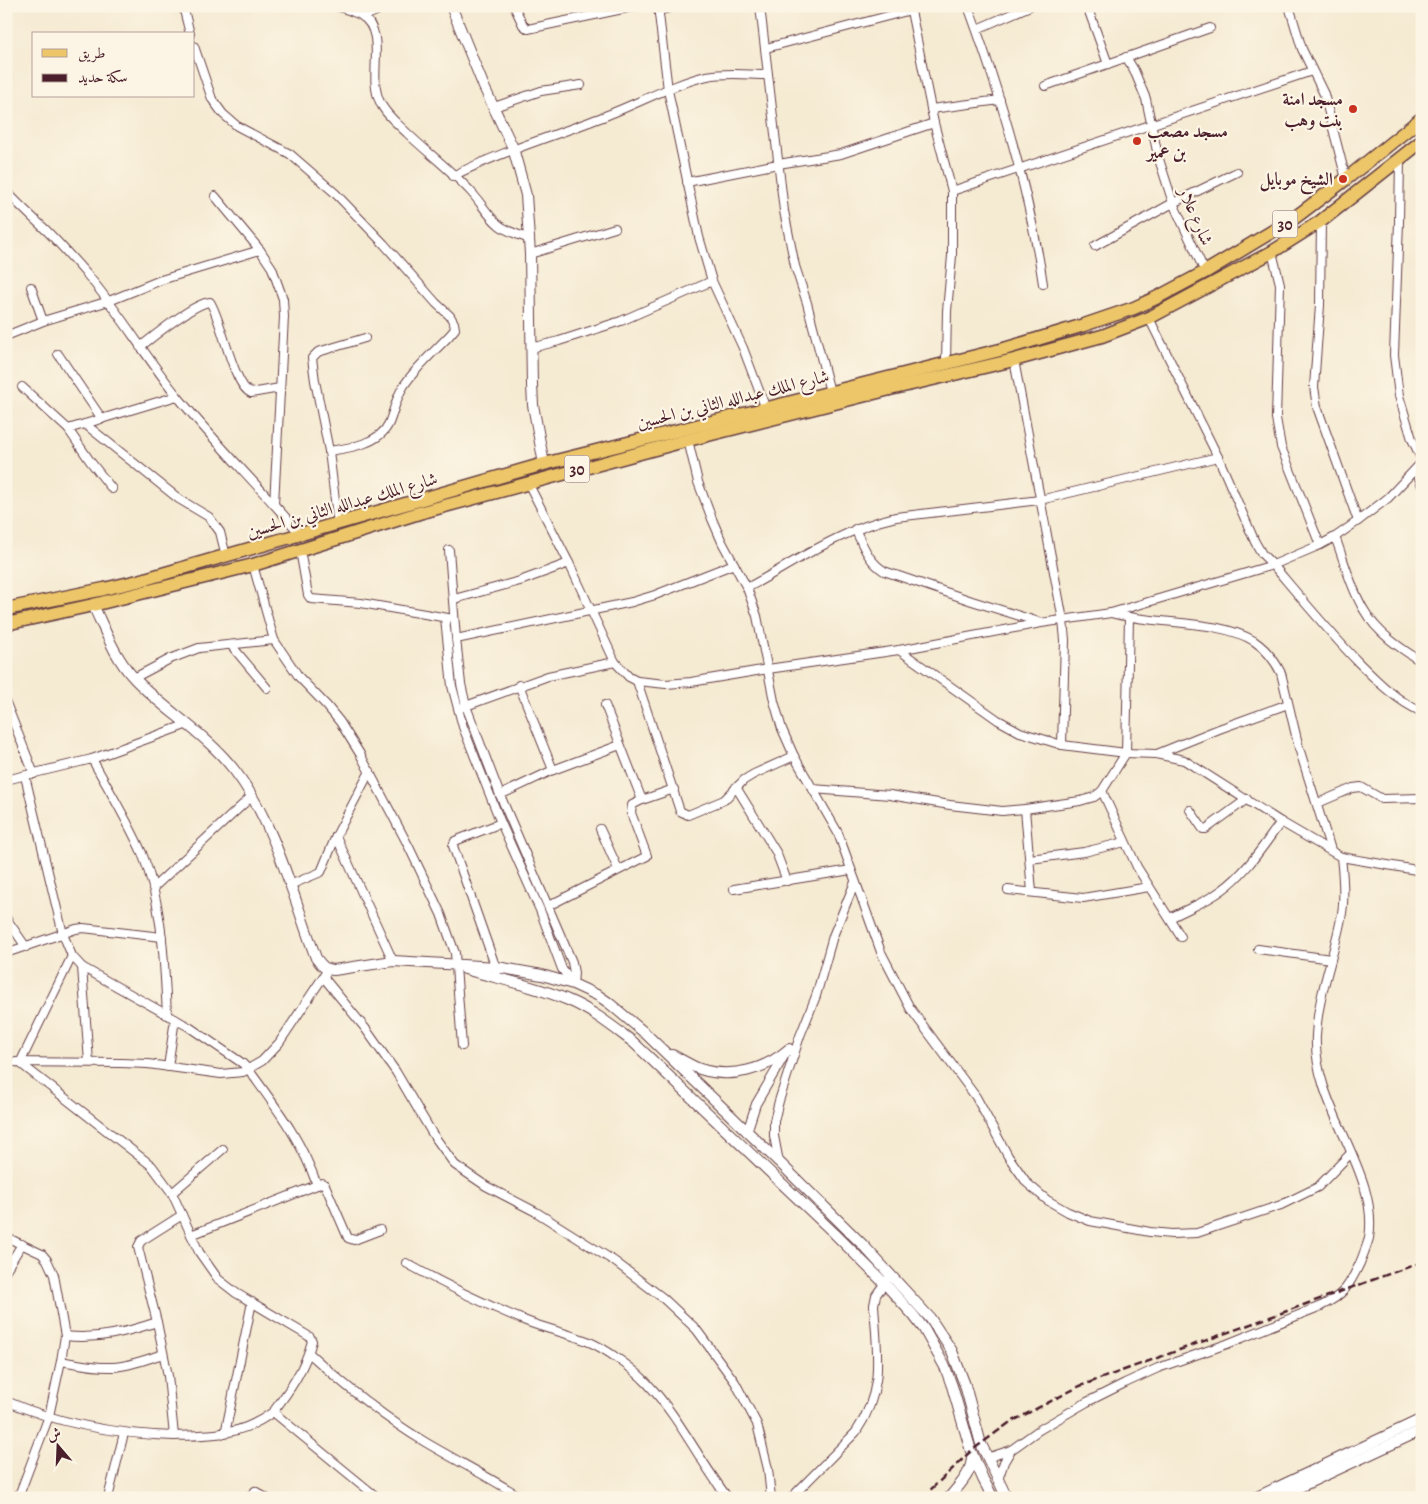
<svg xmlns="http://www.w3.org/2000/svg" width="1428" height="1504" font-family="Alegreya,Amiri,serif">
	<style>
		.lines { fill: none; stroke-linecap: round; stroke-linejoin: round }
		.minor-casing { stroke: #643d44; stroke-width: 10 }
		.tertiary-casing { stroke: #643d44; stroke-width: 12 }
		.primary-casing { stroke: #643d44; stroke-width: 15 }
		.minor { stroke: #fff; stroke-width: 8 }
		.tertiary { stroke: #fff; stroke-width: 10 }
		.primary { stroke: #ecc669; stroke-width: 12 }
		.rail { stroke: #4a1f2b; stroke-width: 2.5; stroke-dasharray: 8 4; stroke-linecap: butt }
		.poi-dot { fill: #c8321e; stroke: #fcf5e5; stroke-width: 2 }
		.labels { text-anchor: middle; stroke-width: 4.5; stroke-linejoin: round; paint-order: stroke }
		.shield { fill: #fcf5e5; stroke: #7f5f63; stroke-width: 1 }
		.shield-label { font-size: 16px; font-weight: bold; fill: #4a1f2b }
		.poi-label { font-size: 18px; font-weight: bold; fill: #4a1f2b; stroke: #fcf5e5; text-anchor: end }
		.street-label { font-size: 18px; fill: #4a1f2b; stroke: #fcf5e5 }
	</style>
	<rect width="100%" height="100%" fill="#fcf5e5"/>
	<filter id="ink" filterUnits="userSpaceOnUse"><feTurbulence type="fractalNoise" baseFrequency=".02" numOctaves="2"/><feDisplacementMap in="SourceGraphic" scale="10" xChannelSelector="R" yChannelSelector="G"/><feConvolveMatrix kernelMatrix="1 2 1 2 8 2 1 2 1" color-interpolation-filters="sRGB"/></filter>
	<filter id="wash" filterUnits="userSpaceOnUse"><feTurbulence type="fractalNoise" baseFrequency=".0096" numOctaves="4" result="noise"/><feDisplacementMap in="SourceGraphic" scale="20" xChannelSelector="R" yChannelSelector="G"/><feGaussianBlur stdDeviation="1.12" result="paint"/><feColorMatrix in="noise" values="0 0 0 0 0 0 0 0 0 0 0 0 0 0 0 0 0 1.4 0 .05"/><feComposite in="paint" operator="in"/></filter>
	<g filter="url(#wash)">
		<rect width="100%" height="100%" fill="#f5ead2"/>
	</g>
	<g filter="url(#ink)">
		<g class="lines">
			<g class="minor-casing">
				<g id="minor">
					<polyline points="183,6 190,34"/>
					<path d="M337 6C345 9 355 12 362 16 388 33 367 77 380 102 385 114 398 124 407 133 428 153 452 171 472 193 481 203 488 216 499 225 508 232 519 235 530 239"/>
					<polyline points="514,6 523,25 528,29 637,6"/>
					<polyline points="658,6 668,90 699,237 712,281 743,348 766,409"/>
					<polyline points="760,6 784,211 795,266 807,303 830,392"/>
					<polyline points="910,6 934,123 952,191 952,256 947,311 946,363"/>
					<path d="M968 6C1001 96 1029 189 1043 284"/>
					<polyline points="1087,6 1108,64"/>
					<polyline points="1289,6 1302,49 1324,94 1346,179"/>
					<polyline points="658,11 677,6"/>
					<polyline points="363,17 387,6"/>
					<polyline points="977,29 1030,6"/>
					<path d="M194 46 212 99 223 114 237 126 290 154 335 193 384 244 436 303 450 316 454 323 455 329 449 336C434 352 415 368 403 387 396 398 394 411 389 423 380 444 349 448 329 451"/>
					<polyline points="766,48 911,10"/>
					<polyline points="1126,57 1134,70 1146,99 1158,156 1173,203 1205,272"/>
					<polyline points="1045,86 1210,28"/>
					<polyline points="494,107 541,91 581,85"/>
					<polyline points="931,109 1000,100"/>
					<polyline points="1400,158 1399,222 1394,355 1399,396 1412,439 1422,460"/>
					<path d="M453 176C502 151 554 136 605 116 637 104 675 83 707 76 727 72 748 75 768 75"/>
					<polyline points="687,182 778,164 841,154 934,123"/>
					<path d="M6 191C19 205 33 218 47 231 62 246 76 262 90 278 122 316 147 359 178 397 217 445 261 488 301 535"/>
					<polyline points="952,191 1312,71"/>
					<polyline points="215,196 260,250 272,268 283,299 284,317 274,504"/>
					<polyline points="1321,221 1320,305 1314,387 1317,407 1358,521"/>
					<polyline points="1095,246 1173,203 1237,172"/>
					<polyline points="1272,252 1280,284 1276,418 1281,447 1320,545"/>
					<polyline points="530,254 615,228"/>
					<polyline points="31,287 43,321"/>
					<path d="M1149 318 1218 457 1255 542 1262 554 1273 565C1301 598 1329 632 1359 663 1378 682 1397 701 1422 712"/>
					<polyline points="6,336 43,321 109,301 161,280 260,250"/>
					<path d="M140 347C154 336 194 303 210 302 222 320 233 386 251 393L280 388"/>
					<polyline points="531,348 559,341 621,321 712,281"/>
					<polyline points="58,354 102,419"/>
					<polyline points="1014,360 1063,620 1065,640 1062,745"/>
					<polyline points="22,387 68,429 90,461 112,489"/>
					<polyline points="85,424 179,499 209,517 220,532 226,556"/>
					<polyline points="68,429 177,396"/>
					<polyline points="688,440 698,482 712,519 722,542 747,588 757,616 774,701 782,729 794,756 838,833 881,952 910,1008 976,1097 1008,1156 1027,1183 1047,1200 1068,1212 1090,1221 1150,1232 1172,1234 1197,1233 1281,1205 1318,1187 1351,1153"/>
					<polyline points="1416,469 1422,486"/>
					<polyline points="528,483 569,563 615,662 629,677 637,681 666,684 691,682 768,669 899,650 1041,623 1111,613 1273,565 1320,545 1335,537 1358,521 1388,498 1422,462"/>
					<polyline points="338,525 329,451 315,381 312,358 318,352 365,338"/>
					<path d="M855 529C863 545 868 561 884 571L972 601 1039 622"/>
					<path d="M1335 537C1344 560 1351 589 1364 610 1377 633 1400 648 1422 662"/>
					<polyline points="300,550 308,595 311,599 361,603 448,618"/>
					<polyline points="449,550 456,639 461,684 466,706 500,795 572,962 574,973 573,984"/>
					<polyline points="253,565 274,640 299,677 327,706 340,722 360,754 408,845 441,914 455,953 462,1046"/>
					<path d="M747 588C795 562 842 529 896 517L1040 500 1218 457"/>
					<polyline points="454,599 520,581 569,563"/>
					<path d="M1111 613C1153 625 1219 619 1254 641 1266 649 1275 661 1281 673L1299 748 1331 850"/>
					<polyline points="445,618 452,686 463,727 501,823 540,910 562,969 573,984"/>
					<polyline points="456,639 632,602 655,595 734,564"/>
					<polyline points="231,645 267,688"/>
					<polyline points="899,650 998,720 1020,732 1062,745 1126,753 1156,754 1184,760 1281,822 1341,857 1422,871"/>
					<polyline points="134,678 170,659 199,648 274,640"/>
					<polyline points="637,681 680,811 688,815 724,800 744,780 754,774 794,756"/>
					<polyline points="519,685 553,770"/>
					<polyline points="6,703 34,774"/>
					<polyline points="463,707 548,676 615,662"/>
					<polyline points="1157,754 1219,729 1288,704"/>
					<path d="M92 759C109 790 128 821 142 853 163 905 164 960 167 1015"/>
					<path d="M25 776 63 934 72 956 82 967 189 1027 242 1063 249 1070C277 1109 301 1139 317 1185"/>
					<polyline points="6,780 92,759 188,724"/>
					<polyline points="736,787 776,852 787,881"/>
					<polyline points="813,789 890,795 950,805 1002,811 1025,809 1080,801 1094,797 1102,791 1126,753 1129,618"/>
					<polyline points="1102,791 1137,867 1181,937"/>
					<polyline points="500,795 553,770 620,745"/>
					<polyline points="642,800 674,789"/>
					<polyline points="1318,803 1353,788 1361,787 1382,799 1422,798"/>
					<polyline points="1025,809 1032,892"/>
					<polyline points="1190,810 1203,829 1206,829 1247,799"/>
					<polyline points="600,829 618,869"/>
					<polyline points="336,836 393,961"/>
					<polyline points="1030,859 1084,852 1125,842"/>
					<polyline points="290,885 321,872 336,836 370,771"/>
					<polyline points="153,888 252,796"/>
					<polyline points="734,889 851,870"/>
					<polyline points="1008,890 1083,898 1149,887"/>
					<polyline points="548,906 647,856 631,813 632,805 642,800 605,705"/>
					<polyline points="6,918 26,947"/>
					<path d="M1170 918C1187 909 1206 902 1222 890 1247 872 1263 846 1281 822"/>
					<polyline points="1258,949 1331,959"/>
					<polyline points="6,953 76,929 83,928 162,937"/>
					<path d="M72 956 20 1063 152 1166 172 1193 199 1252 218 1279 236 1293 310 1337 312 1341C305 1368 290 1390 273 1412L378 1498"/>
					<polyline points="82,967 89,1062"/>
					<polyline points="497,971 453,846 455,841 460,839 501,823"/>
					<polyline points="324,978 365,1028 396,1072 432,1133 455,1165 486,1186 536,1212 614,1261 663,1298 696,1329 735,1382 757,1424 768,1469 771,1498"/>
					<polyline points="6,1062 121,1063 148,1064 221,1074 243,1072 262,1061 279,1043 325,974"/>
					<polyline points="168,1067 175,1019"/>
					<polyline points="747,1132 756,1104 786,1053"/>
					<polyline points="779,1162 774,1136 774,1121 779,1101 800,1036 816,996 833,936 855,882"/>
					<polyline points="172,1193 223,1149"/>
					<path d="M182 1215 141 1241 138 1247 157 1322 168 1376 174 1436C212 1435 241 1436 273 1412"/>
					<polyline points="191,1235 322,1183 325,1185 348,1238 354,1240 380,1230"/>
					<polyline points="6,1237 42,1254 47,1260 54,1275 65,1336 61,1361 49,1416 18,1498"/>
					<path d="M406 1263C445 1285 484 1304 526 1321 546 1329 567 1333 587 1341 605 1348 634 1369 647 1383 679 1417 699 1460 728 1498"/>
					<polyline points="6,1270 22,1244"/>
					<path d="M65 1336C97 1340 127 1332 157 1322"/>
					<path d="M309 1353C345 1386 383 1417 425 1442 457 1461 491 1478 522 1498"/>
					<path d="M61 1361C78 1364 96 1368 113 1367 130 1366 147 1359 163 1354"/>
					<path d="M6 1401C59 1424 117 1434 174 1436"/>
					<polyline points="225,1434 252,1302"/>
					<path d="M987 1458 1011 1450 1039 1430 1087 1402 1125 1383 1158 1368 1227 1344 1321 1306C1344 1295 1349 1286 1360 1263 1363 1255 1367 1246 1369 1238 1380 1171 1312 1107 1316 1035 1318 994 1335 954 1342 913 1345 895 1343 875 1341 857"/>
					<polyline points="998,1480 1004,1462 1011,1450"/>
					<polyline points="108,1498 124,1433"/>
					<polyline points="249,1498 255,1491 266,1498"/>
					<path d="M791 1498 856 1432C885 1389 877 1354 874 1305L876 1295 887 1280"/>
				</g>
			</g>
			<g class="tertiary-casing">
				<g id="tertiary">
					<polyline points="451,6 484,87 513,148 526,195 530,254 532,385 533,405 544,464"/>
					<path d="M93 605C105 630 115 658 134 678 165 711 207 734 235 771 275 823 293 897 316 958 322 966 325 970 334 970L393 961 497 967 542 975 573 984 599 996 609 1003 646 1034 779 1162 863 1245 930 1318 952 1351 965 1385 981 1444 1007 1498"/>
					<path d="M465 969C499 979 536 986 568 1000 592 1010 613 1027 633 1042L835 1234 887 1286 914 1316 924 1329 945 1367 952 1386 971 1451 983 1479 993 1498"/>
					<path d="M672 1055C681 1059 691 1066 700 1069 731 1079 765 1070 789 1049"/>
					<path d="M949 1498C959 1485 972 1474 972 1456"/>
					<polyline points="1255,1498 1422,1419"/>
					<polyline points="1276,1498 1422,1430"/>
				</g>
			</g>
			<g class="primary-casing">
				<g id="primary">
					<polyline points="6,609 104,589 138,581 544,464 1004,349 1084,325 1134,308 1158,297 1205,272 1293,219 1346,179 1422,118"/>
					<polyline points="6,624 93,605 253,565 419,513 688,440 890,389 1014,360 1102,336 1149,318 1272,252 1321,221 1422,141"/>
				</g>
			</g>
			<use href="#minor" class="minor"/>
			<use href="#tertiary" class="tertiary"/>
			<use href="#primary" class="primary"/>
			<polyline class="rail" points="922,1498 971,1451 1009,1423 1080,1386 1422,1262"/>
		</g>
	</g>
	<g class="poi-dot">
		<circle cx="1353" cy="109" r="5"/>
		<circle cx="1137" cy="141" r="5"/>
		<circle cx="1343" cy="179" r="5"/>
	</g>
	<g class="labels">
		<g class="shield">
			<rect x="1272.5" y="210.5" width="25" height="27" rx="4"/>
			<rect x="564.5" y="455.5" width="25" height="27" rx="4"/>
		</g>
		<g class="shield-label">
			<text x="1285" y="230">30</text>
			<text x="577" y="475">30</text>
		</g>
		<g class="poi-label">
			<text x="1343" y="105">مسجد امنة<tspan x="1343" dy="21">بنت وهب</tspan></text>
			<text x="1147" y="137" text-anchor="start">مسجد مصعب<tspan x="1147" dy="21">بن عمير</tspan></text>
			<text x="1333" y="185">الشيخ موبايل</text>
		</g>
		<g class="street-label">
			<text transform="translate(1196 216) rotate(67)" y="6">شارع علار</text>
			<text transform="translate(733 399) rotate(-14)" y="6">شارع الملك عبدالله الثاني بن الحسين</text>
			<text transform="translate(342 505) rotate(-16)" y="6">شارع الملك عبدالله الثاني بن الحسين</text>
		</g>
	</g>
	<rect width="1428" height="1504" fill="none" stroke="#fcf5e5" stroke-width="25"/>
	<rect x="32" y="32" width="162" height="65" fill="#fcf5e5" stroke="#b59f9b"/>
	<rect x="42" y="49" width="25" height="8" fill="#ecc669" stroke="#b59f9b"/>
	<text x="78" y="58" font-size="15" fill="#4a1f2b">طريق</text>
	<rect x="42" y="74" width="25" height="8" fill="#4a1f2b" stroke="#b59f9b"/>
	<text x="78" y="82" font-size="15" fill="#4a1f2b">سكة حديد</text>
	<g transform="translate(58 1446) rotate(341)" stroke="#fcf5e5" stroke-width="4" paint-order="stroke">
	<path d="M0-4L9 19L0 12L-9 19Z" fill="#4a1f2b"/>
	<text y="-8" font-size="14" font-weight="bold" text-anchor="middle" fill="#4a1f2b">ش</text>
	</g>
</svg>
